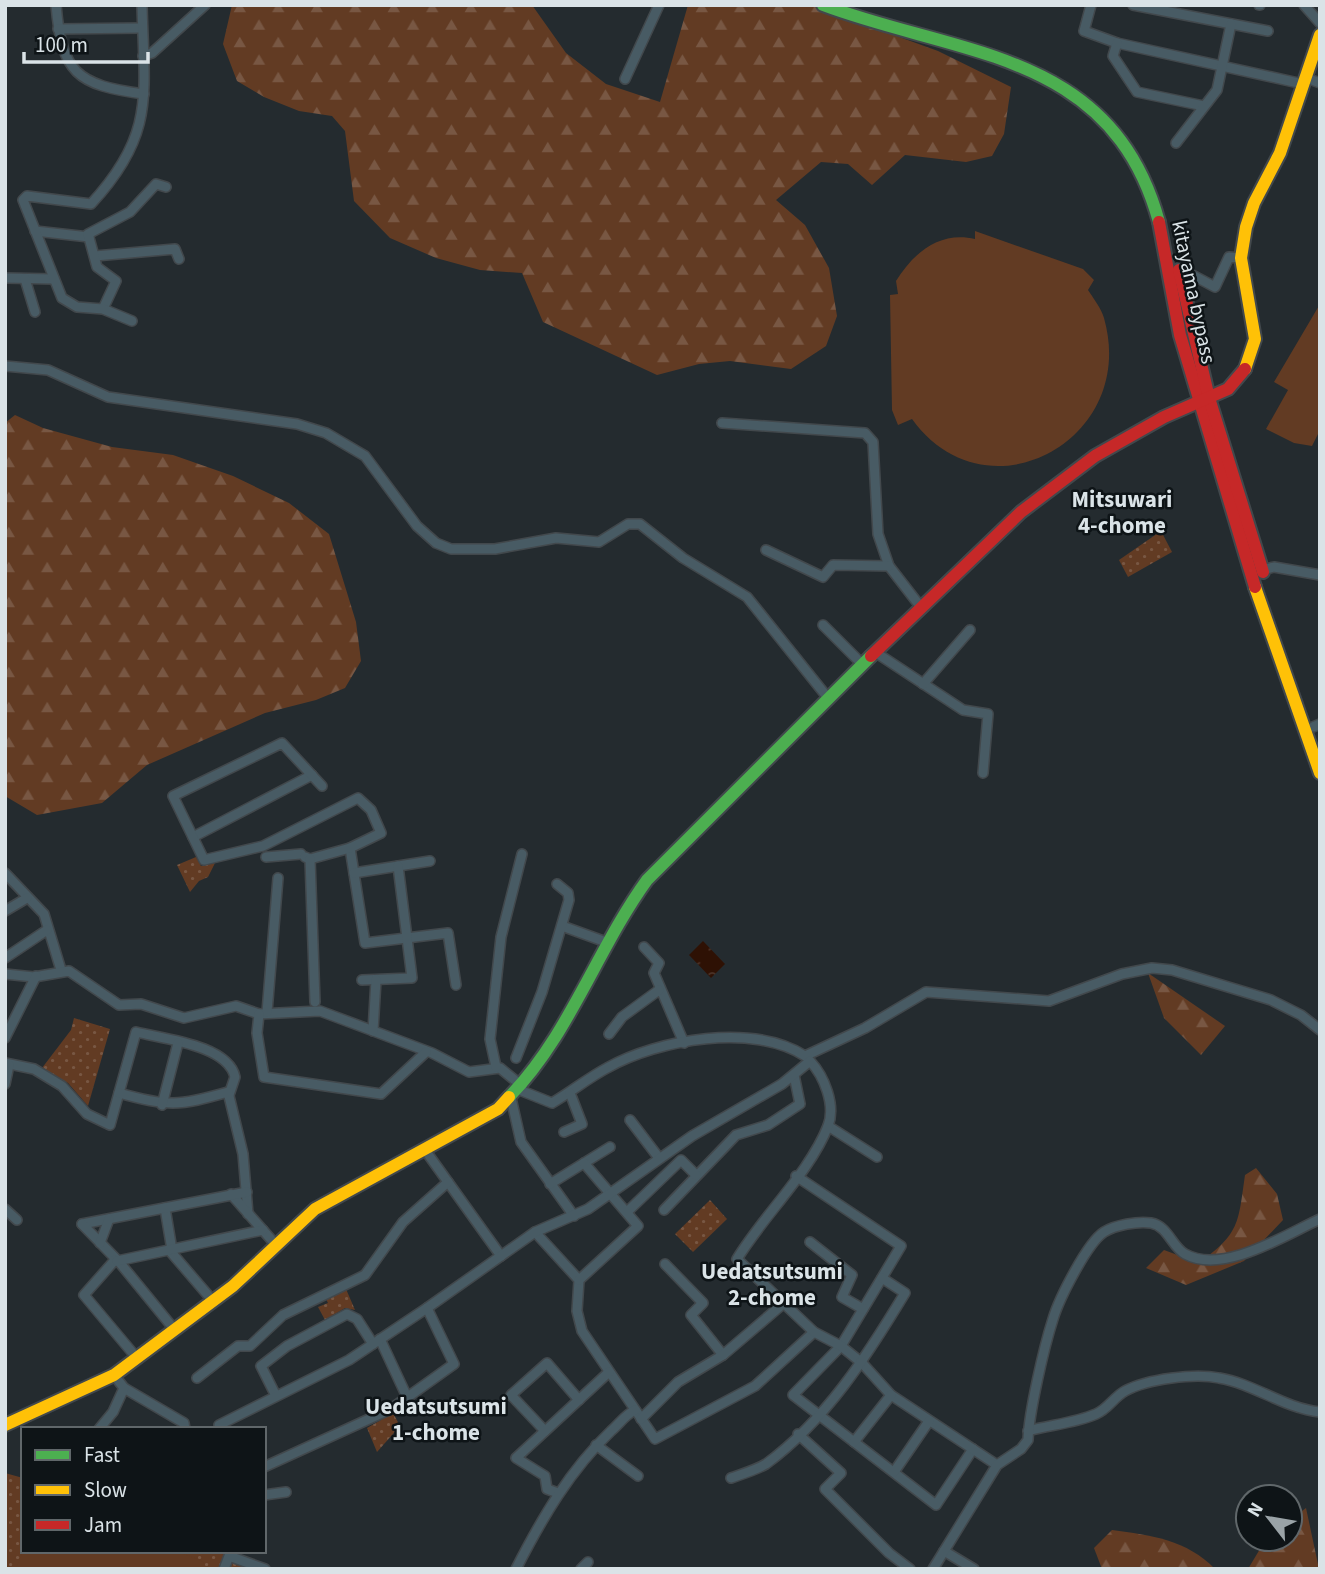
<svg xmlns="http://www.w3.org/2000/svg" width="1325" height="1574" font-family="'Source Sans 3',sans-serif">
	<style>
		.grass { fill: url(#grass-dots) }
		.forest { fill: url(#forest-firs) }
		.pitch { fill: #623b23 }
		.water { fill: url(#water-ripples) }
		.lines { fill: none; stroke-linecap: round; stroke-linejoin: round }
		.street-casing { stroke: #42484c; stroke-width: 12 }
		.fast-casing { stroke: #42484c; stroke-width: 16 }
		.slow-casing { stroke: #42484c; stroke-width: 16 }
		.jam-casing { stroke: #42484c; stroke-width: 16 }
		.street { stroke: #485b64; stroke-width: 9 }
		.fast { stroke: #4caf50; stroke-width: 12 }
		.slow { stroke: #ffc107; stroke-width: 12 }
		.jam { stroke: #c62828; stroke-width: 12 }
		.labels { text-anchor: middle; stroke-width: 5; stroke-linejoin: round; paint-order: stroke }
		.street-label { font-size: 21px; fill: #dae3e7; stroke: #0e1417 }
		.neighbourhood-label { font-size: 23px; font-weight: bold; fill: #dae3e7; stroke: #0e1417 }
	</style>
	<defs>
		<pattern id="grass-dots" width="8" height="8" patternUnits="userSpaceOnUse" patternTransform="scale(1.75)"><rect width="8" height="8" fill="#623b23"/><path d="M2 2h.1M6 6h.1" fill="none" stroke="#785743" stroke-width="1.8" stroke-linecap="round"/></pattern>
		<pattern id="forest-firs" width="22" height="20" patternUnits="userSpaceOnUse" patternTransform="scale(1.75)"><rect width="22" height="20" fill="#623b23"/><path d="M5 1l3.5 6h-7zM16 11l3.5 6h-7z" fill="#785743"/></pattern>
		<pattern id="water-ripples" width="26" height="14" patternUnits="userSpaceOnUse" patternTransform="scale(1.75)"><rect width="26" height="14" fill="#2e1104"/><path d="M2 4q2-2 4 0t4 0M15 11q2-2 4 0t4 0" fill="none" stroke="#4c3429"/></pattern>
	</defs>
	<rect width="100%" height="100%" fill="#242b2f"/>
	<g class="grass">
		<polygon points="1161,531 1172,552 1128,577 1119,560"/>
		<polygon points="196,857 201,866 215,863 208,877 199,881 190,892 177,865"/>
		<polygon points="74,1018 110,1029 88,1106 68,1083 42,1068 71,1030"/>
		<polygon points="710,1200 727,1219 693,1252 675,1234"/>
		<polygon points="346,1289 355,1310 345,1308 325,1320 318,1307 328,1303 326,1299"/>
		<polygon points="393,1413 400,1426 377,1452 367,1428"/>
		<polygon points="5,1473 23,1478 23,1551 225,1551 274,1569 5,1569"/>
	</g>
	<g class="forest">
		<polygon points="232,5 532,5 566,53 606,84 660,102 688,5 811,5 938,51 1011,87 1004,134 992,156 966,162 905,155 872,185 848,164 821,162 776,200 805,225 829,268 837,316 826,346 791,369 730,361 699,364 657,375 543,322 522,273 480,270 436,258 390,238 354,201 345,131 332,116 299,111 264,97 237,81 223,44"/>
		<polygon points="15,415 43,428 112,447 173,455 233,476 289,503 329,534 356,622 361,661 345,688 316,700 265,713 147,765 102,803 37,815 5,796 5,423"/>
		<polygon points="1148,973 1225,1026 1201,1055 1164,1018"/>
		<path d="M1256 1168 1277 1194 1283 1220 1244 1261 1186 1285 1146 1268 1164 1250 1199 1263C1240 1233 1238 1224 1245 1175Z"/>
		<polygon points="1306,1508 1319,1569 1248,1569 1266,1539 1290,1539 1290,1520"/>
		<path d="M1112 1530C1151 1535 1187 1540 1215 1569H1102L1094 1548Z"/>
	</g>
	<g class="pitch">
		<path d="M975 231 1083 269 1094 280 1088 290C1093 298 1101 308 1104 318 1139 441 986 522 912 419L898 425 892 410 890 295 898 294 896 281C914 252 940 231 975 239Z"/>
		<polygon points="1320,304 1320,430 1312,446 1294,443 1266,429 1288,390 1274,382"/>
		<polygon points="23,1551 177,1551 204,1562 201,1569 16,1569"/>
	</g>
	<polygon class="water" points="703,941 725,964 711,978 689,955"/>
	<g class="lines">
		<g class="street-casing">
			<g id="street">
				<path d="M56 5C62 73 76 85 144 94"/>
				<polyline points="1091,5 1084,31 1117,43 1303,84"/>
				<polyline points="1133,5 1268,31"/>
				<polyline points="1259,5 1260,5"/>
				<polyline points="1304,5 1320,23"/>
				<polyline points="58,29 142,28"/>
				<polyline points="1117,43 1113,56 1137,92 1204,106"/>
				<polyline points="143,56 152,53 205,5"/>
				<polyline points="1304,77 1320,83"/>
				<polyline points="625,79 659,5"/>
				<polyline points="1176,143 1217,90 1231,24"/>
				<polyline points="35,231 89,237"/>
				<polyline points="95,256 175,249 179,259"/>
				<polyline points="1179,268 1215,287 1229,257 1241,258"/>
				<polyline points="5,278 54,279"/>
				<polyline points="25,279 35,312"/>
				<polyline points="103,309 116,281 97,267 88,234 130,212 156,184 166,187"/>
				<path d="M132 321 103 309 77 307 62 298 23 200 27 196 91 204C156 134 144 94 142 5"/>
				<polyline points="5,366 48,370 108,397 297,424 326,433 365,456 417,526 436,543 451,549 495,549 556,538 599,542 628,524 640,524 683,558 747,597 828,698"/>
				<polyline points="722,423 865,433 873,442 878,534 889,566 920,606"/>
				<polyline points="766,550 823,577 833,565 889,566"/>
				<polyline points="1262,570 1274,567 1320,575"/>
				<polyline points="823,625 862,664"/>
				<polyline points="875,652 963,710 988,714 983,773"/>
				<polyline points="923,684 970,630"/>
				<polyline points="1313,727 1320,724"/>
				<polyline points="193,837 312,775"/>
				<polyline points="350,848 365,943 448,933 456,985"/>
				<polyline points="266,857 301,854"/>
				<polyline points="305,857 310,859 350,848 381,833 371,810 358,798 263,846 204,860 173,796 282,743 322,786"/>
				<polyline points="310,859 315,1002"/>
				<polyline points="5,873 44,914 61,970"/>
				<polyline points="354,873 430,861"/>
				<polyline points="5,911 27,898"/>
				<polyline points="562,926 606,942"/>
				<polyline points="644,947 659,963 654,973 684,1043"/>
				<polyline points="5,958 47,930"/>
				<polyline points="5,974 34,977 69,971 119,1005 141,1004 184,1018 236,1006 259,1014 320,1011 432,1053 469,1072 500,1068 522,1086"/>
				<polyline points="362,980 412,978 398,866"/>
				<polyline points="267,1012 278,878"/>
				<polyline points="259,1014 257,1033 264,1077 381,1094 426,1052"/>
				<polyline points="373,1031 376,980"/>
				<polyline points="609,1034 622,1017 659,990"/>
				<polyline points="5,1038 36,976"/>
				<polyline points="516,1058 542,992 569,900 568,893 557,884"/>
				<path d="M5 1063 34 1069 62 1086 87 1114 110 1125 136 1032C164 1039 228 1045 235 1077L229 1095"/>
				<polyline points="496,1067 490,1039 501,937 522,854"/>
				<polyline points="5,1084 9,1065"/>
				<path d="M522 1091 552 1103C571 1092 588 1078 607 1068 658 1039 754 1023 805 1056L865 1028 926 992 1049 1001 1122 974 1152 968 1172 970 1271 1000 1301 1015 1320 1030"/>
				<path d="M119 1093C168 1107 179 1106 228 1092L243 1154 248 1214"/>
				<polyline points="511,1098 521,1142 574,1216"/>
				<polyline points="162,1105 178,1043"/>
				<polyline points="630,1120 659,1158"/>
				<polyline points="828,1126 877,1157"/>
				<polyline points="564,1132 582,1124 570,1093"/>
				<polyline points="425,1150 501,1256"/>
				<polyline points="796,1176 901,1246 841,1346 793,1395 936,1505 973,1449"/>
				<polyline points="550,1184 610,1147"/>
				<polyline points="231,1194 276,1245"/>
				<polyline points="165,1208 172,1250"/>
				<polyline points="5,1209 17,1220"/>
				<polyline points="664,1210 736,1135 768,1125 800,1104 794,1075"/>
				<polyline points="627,1212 681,1160 696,1175"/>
				<polyline points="82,1224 247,1192"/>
				<polyline points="82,1224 120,1263 174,1329"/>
				<polyline points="535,1232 579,1280 577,1311 582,1331 655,1439 755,1386 814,1332"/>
				<polyline points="810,1242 852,1275 842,1297 863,1309"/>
				<polyline points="100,1243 109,1219"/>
				<polyline points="170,1251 213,1301"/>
				<polyline points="115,1260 84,1295 136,1357"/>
				<polyline points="117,1261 263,1230"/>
				<polyline points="665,1264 703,1303 691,1315 723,1355"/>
				<polyline points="579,1280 638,1226 584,1163"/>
				<path d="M427 1308 535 1232 588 1209 692 1136 782 1084 810 1061C824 1076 836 1105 828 1126 810 1172 763 1216 737 1259L814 1332 841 1346 862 1363 891 1395 997 1465"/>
				<polyline points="380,1339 407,1397"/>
				<polyline points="197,1378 238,1346 250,1346 283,1315 365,1275 403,1222 448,1182"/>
				<polyline points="124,1388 184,1423 185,1429"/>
				<polyline points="276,1396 261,1366 287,1346 347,1314 357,1319 373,1344"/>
				<polyline points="641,1419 678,1382 723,1355 784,1303"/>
				<polyline points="219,1425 349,1360 427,1308 454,1364 391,1409 264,1467"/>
				<polyline points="99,1429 113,1412 124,1388 114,1375"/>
				<polyline points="545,1431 511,1395 547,1363 579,1400"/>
				<path d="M1028 1431C1050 1425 1075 1423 1096 1414 1108 1409 1114 1397 1125 1391 1147 1379 1195 1373 1219 1378 1255 1384 1283 1408 1320 1412"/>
				<polyline points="798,1434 841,1473 825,1489 889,1553 910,1569"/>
				<polyline points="854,1442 891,1395"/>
				<polyline points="596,1445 638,1476"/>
				<polyline points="894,1472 929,1421"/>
				<path d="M731 1478C742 1474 756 1470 766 1464 826 1420 867 1356 905 1293L882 1278"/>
				<polyline points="558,1493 547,1489 545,1476 516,1458 609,1372"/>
				<polyline points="264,1495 286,1492"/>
				<polyline points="944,1551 974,1569"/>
				<polyline points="224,1569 229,1556 265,1569"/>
				<path d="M516 1569C542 1518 570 1470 611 1431 620 1423 625 1415 635 1410"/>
				<polyline points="581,1569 588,1562"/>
				<path d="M933 1569 997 1465 1021 1449 1028 1440C1029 1412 1044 1347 1053 1319 1059 1299 1087 1243 1104 1232 1115 1225 1138 1221 1151 1223 1168 1226 1172 1247 1185 1254 1223 1275 1285 1235 1320 1219"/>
			</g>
		</g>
		<g class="fast-casing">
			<g id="fast">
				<path d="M823 5C958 56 1112 50 1159 222"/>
				<path d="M509 1097C569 1036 597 949 647 880L871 656"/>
			</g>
		</g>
		<g class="slow-casing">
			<g id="slow">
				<polyline points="1245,369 1255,339 1241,258 1246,227 1254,203 1280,153 1320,35"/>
				<polyline points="1255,587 1320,773"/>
				<polyline points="5,1425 114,1375 233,1286 315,1209 498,1109 509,1097"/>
			</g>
		</g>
		<g class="jam-casing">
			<g id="jam">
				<polyline points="1159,222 1180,335 1255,587"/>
				<polyline points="1179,270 1209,398 1263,572"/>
				<polyline points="871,656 1021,512 1095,456 1164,417 1228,389 1245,369"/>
			</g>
		</g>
		<use href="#street" class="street"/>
		<use href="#fast" class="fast"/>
		<use href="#slow" class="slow"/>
		<use href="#jam" class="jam"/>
	</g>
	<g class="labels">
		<g class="street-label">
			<text transform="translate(1194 292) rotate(78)" y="7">kitayama bypass</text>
		</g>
		<g class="neighbourhood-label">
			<text x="1122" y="507">Mitsuwari<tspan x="1122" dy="26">4-chome</tspan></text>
			<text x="772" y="1279">Uedatsutsumi<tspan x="772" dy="26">2-chome</tspan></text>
			<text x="436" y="1414">Uedatsutsumi<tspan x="436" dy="26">1-chome</tspan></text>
		</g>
	</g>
	<rect width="1325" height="1574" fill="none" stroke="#dae3e7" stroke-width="14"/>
	<rect x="21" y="1427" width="245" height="126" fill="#0e1417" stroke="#60676a" stroke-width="2"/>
	<rect x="35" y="1450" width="35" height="10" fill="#4caf50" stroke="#60676a" stroke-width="2"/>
	<text x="84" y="1462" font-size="21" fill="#dae3e7">Fast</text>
	<rect x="35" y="1485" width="35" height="10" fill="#ffc107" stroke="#60676a" stroke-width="2"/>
	<text x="84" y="1497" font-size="21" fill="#dae3e7">Slow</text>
	<rect x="35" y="1520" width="35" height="10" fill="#c62828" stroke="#60676a" stroke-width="2"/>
	<text x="84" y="1532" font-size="21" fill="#dae3e7">Jam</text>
	<g transform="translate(1269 1518) rotate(301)"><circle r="33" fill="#0e1417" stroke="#60676a" stroke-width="2"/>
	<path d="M0-5L12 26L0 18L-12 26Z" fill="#9aa3a7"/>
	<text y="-10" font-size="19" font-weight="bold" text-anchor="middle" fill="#dae3e7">N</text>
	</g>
	<path d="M24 52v10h124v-10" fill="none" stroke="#dae3e7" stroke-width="3.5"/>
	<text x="35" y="52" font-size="21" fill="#dae3e7" stroke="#0e1417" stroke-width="5" paint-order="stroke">100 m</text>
</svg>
